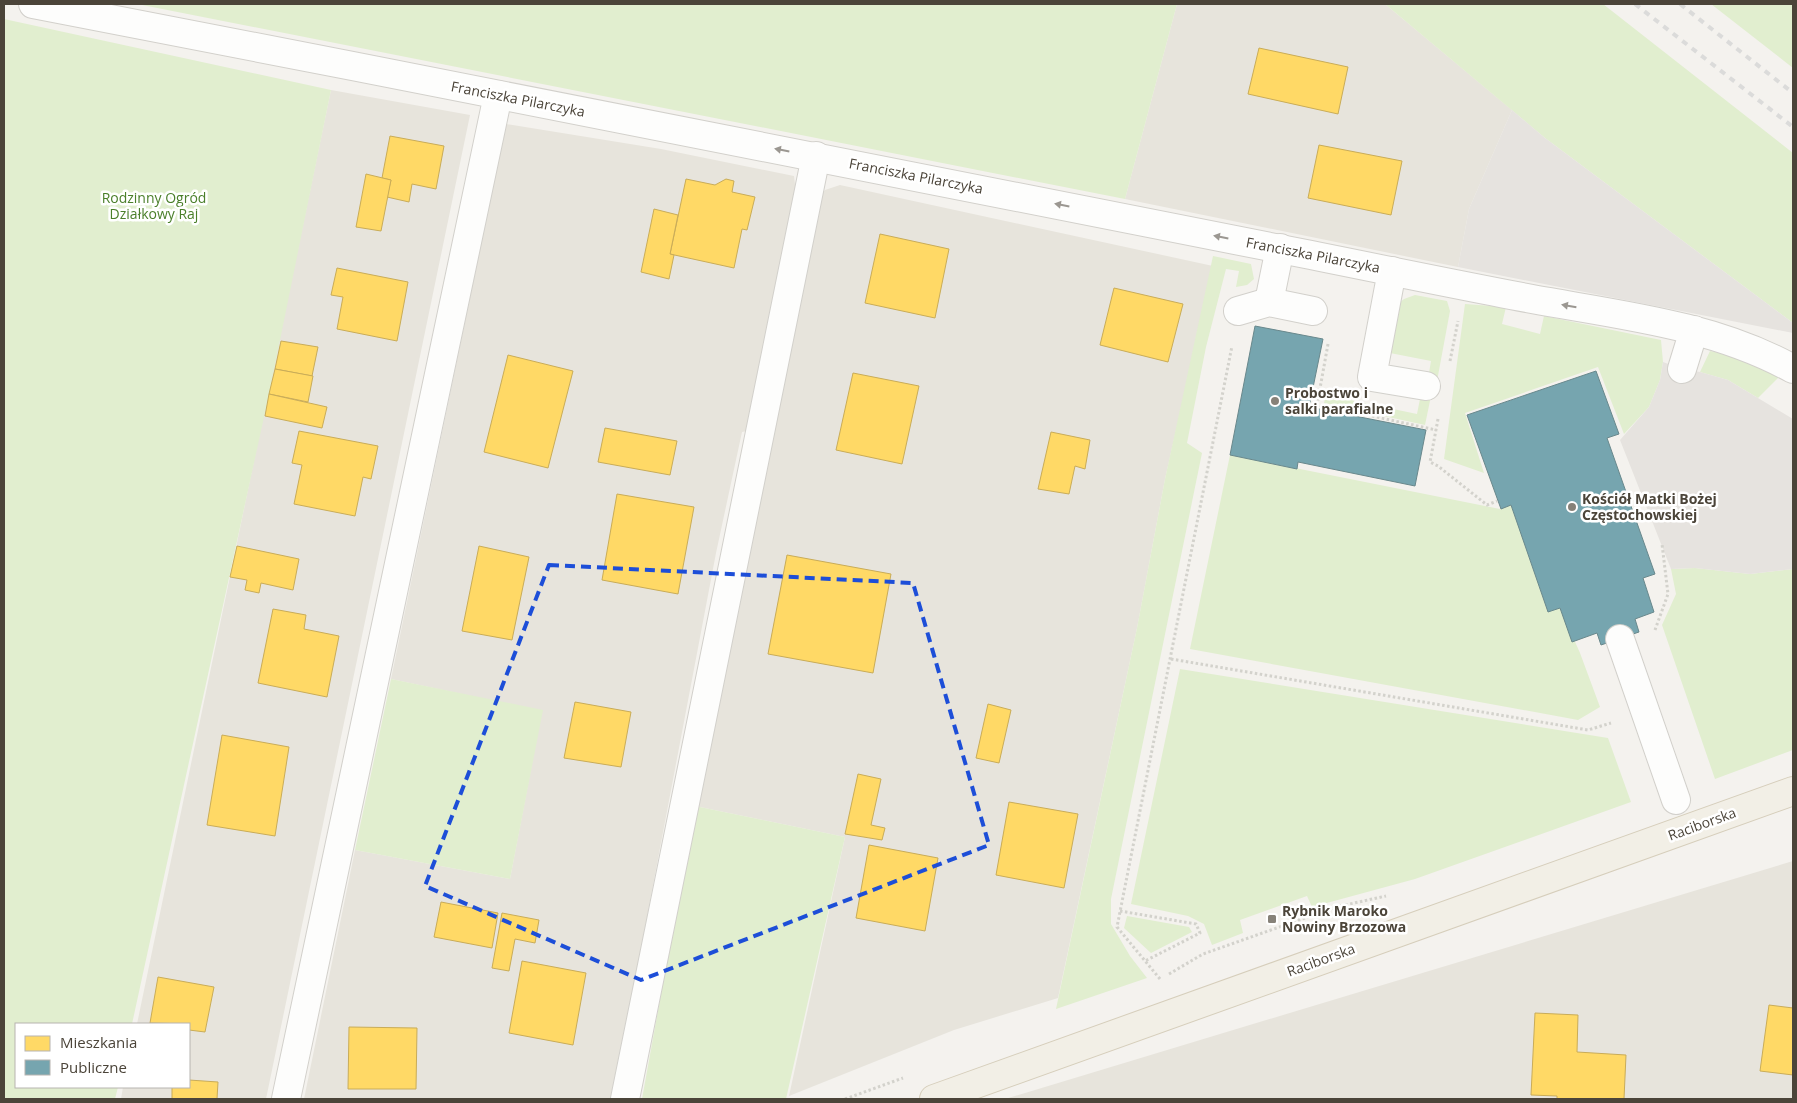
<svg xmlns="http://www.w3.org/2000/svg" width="1797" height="1103" font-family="'Open Sans',sans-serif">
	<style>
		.residential { fill: #e7e4dc }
		.green { fill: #e1eecf }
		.parking { fill: #e6e3df }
		.homes { fill: #ffd966; stroke: #c9ac58 }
		.public { fill: #76a5af; stroke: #69888c }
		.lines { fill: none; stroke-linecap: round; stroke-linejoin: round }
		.minor-casing { stroke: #d2d0cb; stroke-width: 30 }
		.major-casing { stroke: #d6cebb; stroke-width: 30 }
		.path { stroke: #d3d2cc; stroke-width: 3; stroke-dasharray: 2.5 2.5; stroke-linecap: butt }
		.minor { stroke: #fdfdfc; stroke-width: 28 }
		.major { stroke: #f2efe6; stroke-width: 28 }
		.rail { stroke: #dbdbda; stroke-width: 4; stroke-dasharray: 6 6; stroke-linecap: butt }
		.oneway { fill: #9b9791 }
		.marked { fill: none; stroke: #1d4ed8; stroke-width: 4; stroke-dasharray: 10 6; stroke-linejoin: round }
		.poi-dot { fill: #868178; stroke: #fff; stroke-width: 2 }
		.labels { text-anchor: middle; stroke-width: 5; stroke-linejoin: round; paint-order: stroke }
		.street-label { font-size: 14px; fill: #4b4439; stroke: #fff }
		.park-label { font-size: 14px; fill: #4a7f2a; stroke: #fff }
		.poi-label { font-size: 14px; font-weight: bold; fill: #4b4439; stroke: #fff; text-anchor: start }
	</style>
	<rect width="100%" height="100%" fill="#f4f2ee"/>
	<g class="residential">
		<polygon points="1177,4 1385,4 1512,110 1469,209 1458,267 1125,199"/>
		<polygon points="331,90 470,115 266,1099 121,1099 123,1087 189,1087 189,1024 137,1024"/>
		<polygon points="506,124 661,149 794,176 796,193 747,431 742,432 716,553 642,943 610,1099 304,1099 355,850 510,879 542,711 391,679"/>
		<polygon points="840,185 1213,266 1165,479 1137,628 1058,998 954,1030 789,1096 845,837 695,806 816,202 825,190"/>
		<polygon points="1793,861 1793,1099 1005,1099"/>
	</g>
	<g class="green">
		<polygon points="137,4 1177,4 1125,199"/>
		<polygon points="1385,4 1603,4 1793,153 1793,323 1545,138"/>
		<polygon points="1711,4 1793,4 1793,68"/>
		<polygon points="4,19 331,90 269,394 132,1024 16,1024 16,1087 118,1087 115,1099 4,1099"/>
		<polygon points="1213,256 1251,264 1254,279 1247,285 1236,287 1239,271 1226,269 1206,347 1187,443 1202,453 1111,899 1111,924 1130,956 1147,978 1056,1009 1137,628 1165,479"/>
		<polygon points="1415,295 1447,301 1450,311 1437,381 1428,379 1431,361 1390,353 1398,304 1404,299"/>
		<polygon points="1465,304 1506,307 1502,324 1540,334 1544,316 1661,340 1663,362 1660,380 1649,407 1624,434 1598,367 1465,413 1484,473 1444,459"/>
		<polygon points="1710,351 1729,355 1782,374 1758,398 1728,380 1700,372"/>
		<polygon points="1421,394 1431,396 1425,425 1324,403 1326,395 1417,414"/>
		<polygon points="1230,455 1500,509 1511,505 1548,611 1560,608 1580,653 1600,707 1578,720 1190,649"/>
		<polygon points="1695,568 1750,574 1793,569 1793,750 1715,779 1662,625 1676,594 1671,569"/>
		<polygon points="1180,669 1608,738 1631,802 1415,879 1312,907 1307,896 1240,920 1243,933 1212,945 1204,924 1188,916 1131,904"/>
		<polygon points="391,679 543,710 510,879 355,850"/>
		<polygon points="695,806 845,837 786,1099 642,1099"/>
		<polygon points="1127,916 1189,927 1192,932 1151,953 1124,928"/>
	</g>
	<g class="parking">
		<polygon points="1512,110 1545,138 1793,323 1793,333 1458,267 1469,209"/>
		<polygon points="1663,362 1682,369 1700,372 1728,380 1793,419 1793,569 1750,574 1695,568 1671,569 1620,440 1649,407 1660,380"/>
	</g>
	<g class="homes">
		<polygon points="1259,48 1348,67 1338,114 1248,94"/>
		<polygon points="390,136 444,146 436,189 412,184 409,202 387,197 391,180 382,178"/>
		<polygon points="1319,145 1402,161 1391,215 1308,198"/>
		<polygon points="366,174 391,180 381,231 356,227"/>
		<polygon points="686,179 715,185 726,179 734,181 732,192 755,197 747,230 742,229 734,268 670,254"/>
		<polygon points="654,209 678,215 670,254 674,255 669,279 641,272"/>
		<polygon points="880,234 949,249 935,318 865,303"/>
		<polygon points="337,268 408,282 397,341 337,329 343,297 331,295"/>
		<polygon points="1114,288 1183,304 1168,362 1100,345"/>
		<polygon points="281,341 318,347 312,376 275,369"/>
		<polygon points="508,355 573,371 548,468 484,452"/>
		<polygon points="275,369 313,376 308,402 269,394"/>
		<polygon points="853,373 919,386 902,464 836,450"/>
		<polygon points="269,394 327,407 322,428 265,416"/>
		<polygon points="605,428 677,441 670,475 598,462"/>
		<polygon points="299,431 378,446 371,479 363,477 355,516 294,504 302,465 292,463"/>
		<polygon points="1051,432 1090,440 1085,469 1075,466 1069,494 1038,489"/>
		<polygon points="617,494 694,507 678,594 602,580"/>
		<polygon points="237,546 299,559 293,590 261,583 259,593 245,590 247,580 230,577"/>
		<polygon points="479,546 529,557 512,640 462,631"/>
		<polygon points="787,555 891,574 873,673 768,654"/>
		<polygon points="273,609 306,615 304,629 339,636 327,697 258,683"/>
		<polygon points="575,702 631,712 621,767 564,758"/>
		<polygon points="988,704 1011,710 999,763 976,758"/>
		<polygon points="222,735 289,747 275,836 207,825"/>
		<polygon points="858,774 881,779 871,825 885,828 882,840 845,834"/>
		<polygon points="1009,802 1078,814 1064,888 996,875"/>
		<polygon points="869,845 938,858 925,931 856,918"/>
		<polygon points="441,902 498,913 492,948 434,937"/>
		<polygon points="502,913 539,920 535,943 515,939 509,971 492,968"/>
		<polygon points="522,961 586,973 573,1045 509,1033"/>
		<polygon points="158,977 214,987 205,1032 189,1030 189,1024 150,1023"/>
		<polygon points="1769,1005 1793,1008 1793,1075 1760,1071"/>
		<polygon points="1535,1013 1578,1015 1577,1052 1626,1055 1624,1099 1557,1099 1557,1096 1531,1095"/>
		<polygon points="349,1027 417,1028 416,1089 348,1089"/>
		<polygon points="189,1080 218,1082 217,1099 172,1099 172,1087 189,1087"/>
	</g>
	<g class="public">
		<polygon points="1255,326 1323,339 1309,407 1426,430 1415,486 1298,462 1297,469 1230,455"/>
		<polygon points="1596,371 1619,434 1607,438 1655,574 1643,578 1654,612 1635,619 1639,632 1601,645 1597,633 1572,642 1560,608 1548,612 1511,505 1501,509 1467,415"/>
	</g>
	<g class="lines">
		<g class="minor-casing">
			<g id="minor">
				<path d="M33 4C459 87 885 168 1311 255 1385 270 1458 285 1532 299 1620 315 1714 325 1793 369"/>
				<polyline points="1392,271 1372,377 1426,386"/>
				<polyline points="1269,302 1280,248"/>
				<polyline points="1238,311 1269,302 1313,311"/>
				<polyline points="1682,369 1694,330"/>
				<polyline points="1620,639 1676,800"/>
				<polyline points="286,1099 498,95"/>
				<polyline points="625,1099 816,156"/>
			</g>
		</g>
		<g class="major-casing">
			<polyline id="major" points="934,1099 1793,791"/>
		</g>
		<g class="path">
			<polyline points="1328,344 1317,405 1365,415"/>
			<polyline points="1450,361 1458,321"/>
			<polyline points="1311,396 1318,397"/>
			<polyline points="1372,416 1436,430"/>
			<polyline points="1438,419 1430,462 1438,466 1487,505 1497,501"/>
			<polyline points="1655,630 1668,594 1662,544"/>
			<polyline points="1171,659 1588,730 1611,723"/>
			<polyline points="1120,911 1196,924 1200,933 1145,961"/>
			<polyline points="1169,974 1203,954 1336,907 1386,896"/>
			<polyline points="1160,979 1117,927 1232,346"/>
			<polyline points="845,1099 903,1078"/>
		</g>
		<use href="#minor" class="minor"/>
		<use href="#major" class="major"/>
		<g class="rail">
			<polyline points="1635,4 1793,127"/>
			<polyline points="1680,4 1793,93"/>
		</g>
	</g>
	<defs><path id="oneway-solid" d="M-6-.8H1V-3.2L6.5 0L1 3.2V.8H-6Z" transform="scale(1.25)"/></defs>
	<g class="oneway">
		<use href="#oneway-solid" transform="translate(782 150) rotate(-169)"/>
		<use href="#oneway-solid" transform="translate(1062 205) rotate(-169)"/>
		<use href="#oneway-solid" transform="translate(1221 237) rotate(-169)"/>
		<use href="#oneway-solid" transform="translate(1569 306) rotate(-170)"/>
	</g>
	<path class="marked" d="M549 565 913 583 989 845 641 980 425 886Z"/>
	<g class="poi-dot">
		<circle cx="1275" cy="401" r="5"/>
		<circle cx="1572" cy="507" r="5"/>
		<rect x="1267" y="914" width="10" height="10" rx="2.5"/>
	</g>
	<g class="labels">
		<g class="street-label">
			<text transform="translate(518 99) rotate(11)" y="5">Franciszka Pilarczyka</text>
			<text transform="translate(916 176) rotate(11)" y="5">Franciszka Pilarczyka</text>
			<text transform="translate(1313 255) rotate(11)" y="5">Franciszka Pilarczyka</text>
			<text transform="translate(1702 824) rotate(-20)" y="5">Raciborska</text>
			<text transform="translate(1321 960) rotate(-20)" y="5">Raciborska</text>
		</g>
		<g class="park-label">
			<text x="154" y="203">Rodzinny Ogród<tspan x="154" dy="16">Działkowy Raj</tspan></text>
		</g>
		<g class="poi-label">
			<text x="1285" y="398">Probostwo i<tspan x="1285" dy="16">salki parafialne</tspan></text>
			<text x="1582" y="504">Kościół Matki Bożej<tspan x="1582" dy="16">Częstochowskiej</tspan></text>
			<text x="1282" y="916">Rybnik Maroko<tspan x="1282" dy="16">Nowiny Brzozowa</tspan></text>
		</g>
	</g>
	<rect width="1797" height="1103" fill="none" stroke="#4b4439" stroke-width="10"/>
	<rect x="15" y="1023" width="175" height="65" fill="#ffffff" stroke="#b7b4b0"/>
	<rect x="25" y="1036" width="25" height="15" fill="#ffd966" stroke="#b7b4b0"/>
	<text x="60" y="1048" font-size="15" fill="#4b4439">Mieszkania</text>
	<rect x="25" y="1060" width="25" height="15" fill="#76a5af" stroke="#b7b4b0"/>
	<text x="60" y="1073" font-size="15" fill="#4b4439">Publiczne</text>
</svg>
